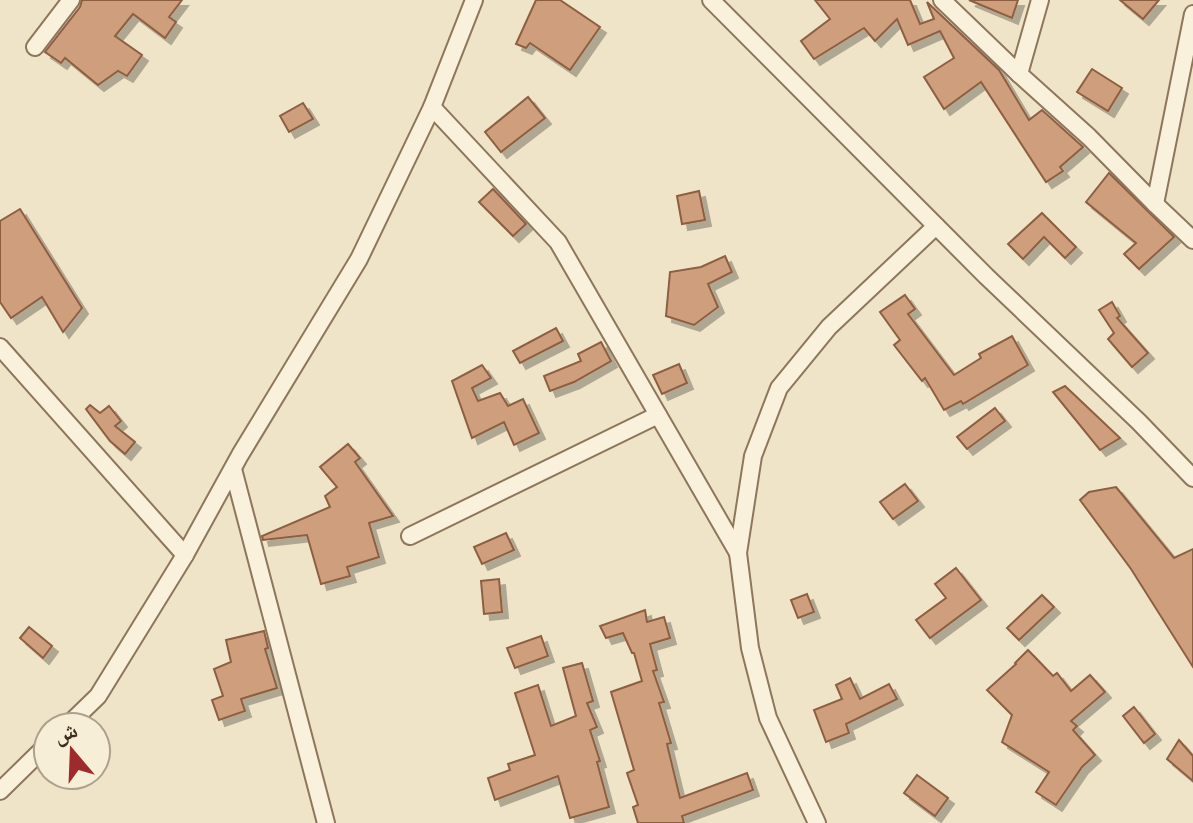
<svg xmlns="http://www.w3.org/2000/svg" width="1193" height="823" font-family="Lora,'Noto Naskh Arabic',serif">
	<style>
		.building { fill: #cf9f7d; stroke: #8d5f41; stroke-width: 2; filter: url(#shadow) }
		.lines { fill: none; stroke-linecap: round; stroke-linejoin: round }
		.minor-casing { stroke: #8d765c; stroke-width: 20 }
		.minor { stroke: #faf1dc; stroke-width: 16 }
	</style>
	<defs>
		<filter id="shadow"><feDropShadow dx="6" dy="6" stdDeviation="0" flood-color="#0004"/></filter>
	</defs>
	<rect width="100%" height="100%" fill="#f0e4c8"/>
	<g class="building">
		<polygon points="82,0 182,0 169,17 176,22 165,38 133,14 115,36 142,55 127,76 118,71 98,85 65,58 61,63 45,52 80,7"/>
		<polygon points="536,0 560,0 600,27 570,70 530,43 526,48 516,44"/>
		<polygon points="815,0 910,0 920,24 934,19 927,2 999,70 1029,120 1042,110 1083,147 1060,167 1063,171 1046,182 981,82 944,109 924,77 954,58 940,31 908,45 897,19 875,41 864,28 814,59 801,41 830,19"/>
		<polygon points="969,0 1018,0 1012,18"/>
		<polygon points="1120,0 1159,0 1143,19"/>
		<polygon points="1092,69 1122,88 1108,111 1077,92"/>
		<polygon points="528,97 545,118 501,152 485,132"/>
		<polygon points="303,103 313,119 289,132 280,116"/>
		<polygon points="1109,173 1174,237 1139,269 1124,254 1136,243 1086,202"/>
		<polygon points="493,189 526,224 513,236 479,202"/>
		<polygon points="699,191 705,220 682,224 677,196"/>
		<polygon points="20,209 82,308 63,332 42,297 11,318 0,302 0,221"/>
		<polygon points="1042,213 1076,247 1065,258 1044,237 1023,259 1008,244"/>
		<polygon points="725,256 732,272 708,284 718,307 694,325 666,316 670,272 701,267"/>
		<polygon points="905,295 915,309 908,314 954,375 981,358 979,354 1012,336 1028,365 963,404 961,401 944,410 925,378 922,381 894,345 900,340 880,312"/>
		<polygon points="1112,302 1120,316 1117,318 1148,353 1132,367 1108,339 1114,333 1099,310"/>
		<polygon points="556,328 563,341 520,363 513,351"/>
		<polygon points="601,342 611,361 574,382 550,391 544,376 581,361 578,354"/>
		<polygon points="679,364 687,383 662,394 653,375"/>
		<polygon points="482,365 491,378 472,388 478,401 500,393 508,406 523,399 539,433 514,445 504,422 472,438 452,381"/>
		<polygon points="1065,386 1120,438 1100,450 1053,392"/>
		<polygon points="90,405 100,413 109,406 121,421 115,426 135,442 125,454 110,441 86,409"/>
		<polygon points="995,408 1005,421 967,449 957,437"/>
		<polygon points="348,444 360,458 355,462 393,516 369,523 379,557 347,567 350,576 321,584 307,535 263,540 262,536 330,507 325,496 337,487 320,467"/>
		<polygon points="905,484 918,501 893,519 880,502"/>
		<polygon points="1116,487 1174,558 1193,549 1193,667 1131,569 1080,500 1089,492"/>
		<polygon points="506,533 514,550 482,564 474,547"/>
		<polygon points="956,568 981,600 930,638 916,620 946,598 935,584"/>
		<polygon points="499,579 502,612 484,614 481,581"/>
		<polygon points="807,594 814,612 798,618 791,600"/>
		<polygon points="1042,595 1054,607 1019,640 1007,628"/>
		<polygon points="645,610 647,622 664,617 670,638 650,644 657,670 653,671 664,702 659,703 671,743 667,744 680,798 747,773 753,790 682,816 684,823 638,823 633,807 638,805 627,773 634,770 611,692 642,681 634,653 632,653 623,633 606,638 600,626"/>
		<polygon points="29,627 52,646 43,658 20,638"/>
		<polygon points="264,631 268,648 265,649 277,688 241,699 245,711 219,720 212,700 223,696 214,669 231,662 226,640"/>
		<polygon points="541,636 548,656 515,668 507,648"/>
		<polygon points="1028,650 1053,676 1057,673 1071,691 1090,675 1105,692 1071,721 1077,726 1073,730 1095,755 1082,767 1056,805 1036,792 1049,772 1002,742 1012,715 987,690 1016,664 1015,663"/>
		<polygon points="582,663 593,701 587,703 597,727 590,730 600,761 597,762 609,807 570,818 558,776 495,800 488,778 510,770 508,764 535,755 515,693 538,685 551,726 576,716 563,668"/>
		<polygon points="850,678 860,699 889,684 897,699 846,724 849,733 826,742 814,710 842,699 836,685"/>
		<polygon points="1134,707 1155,734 1144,743 1123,716"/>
		<polygon points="1179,740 1193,756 1193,781 1167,759"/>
		<polygon points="917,775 948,798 935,816 904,793"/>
	</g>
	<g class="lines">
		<g class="minor-casing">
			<g id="minor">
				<polyline points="711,0 986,276 1139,422 1193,478"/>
				<polyline points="942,0 1019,74"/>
				<polyline points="1040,0 1019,74 1089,137 1155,204 1193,14"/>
				<polyline points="35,47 71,0"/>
				<polyline points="432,107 558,242 738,553"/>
				<polyline points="1155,204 1193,240"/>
				<polyline points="0,347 185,555"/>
				<polyline points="233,469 326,823"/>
				<polyline points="410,536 658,415"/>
				<polyline points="66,727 98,696 185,555 240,455 359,259 432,107 474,0"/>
				<polyline points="0,791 48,744"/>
				<polyline points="817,823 768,718 750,648 738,553 753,456 779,388 829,327 936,226"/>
			</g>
		</g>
		<use href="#minor" class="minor"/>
	</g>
	<g transform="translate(72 751) rotate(341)"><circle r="38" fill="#f7eed8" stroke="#ada18e" stroke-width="2"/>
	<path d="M0-6L14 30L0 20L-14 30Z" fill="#9e2a2b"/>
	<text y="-12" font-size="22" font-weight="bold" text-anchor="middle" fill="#3d2e20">ش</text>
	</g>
</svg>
